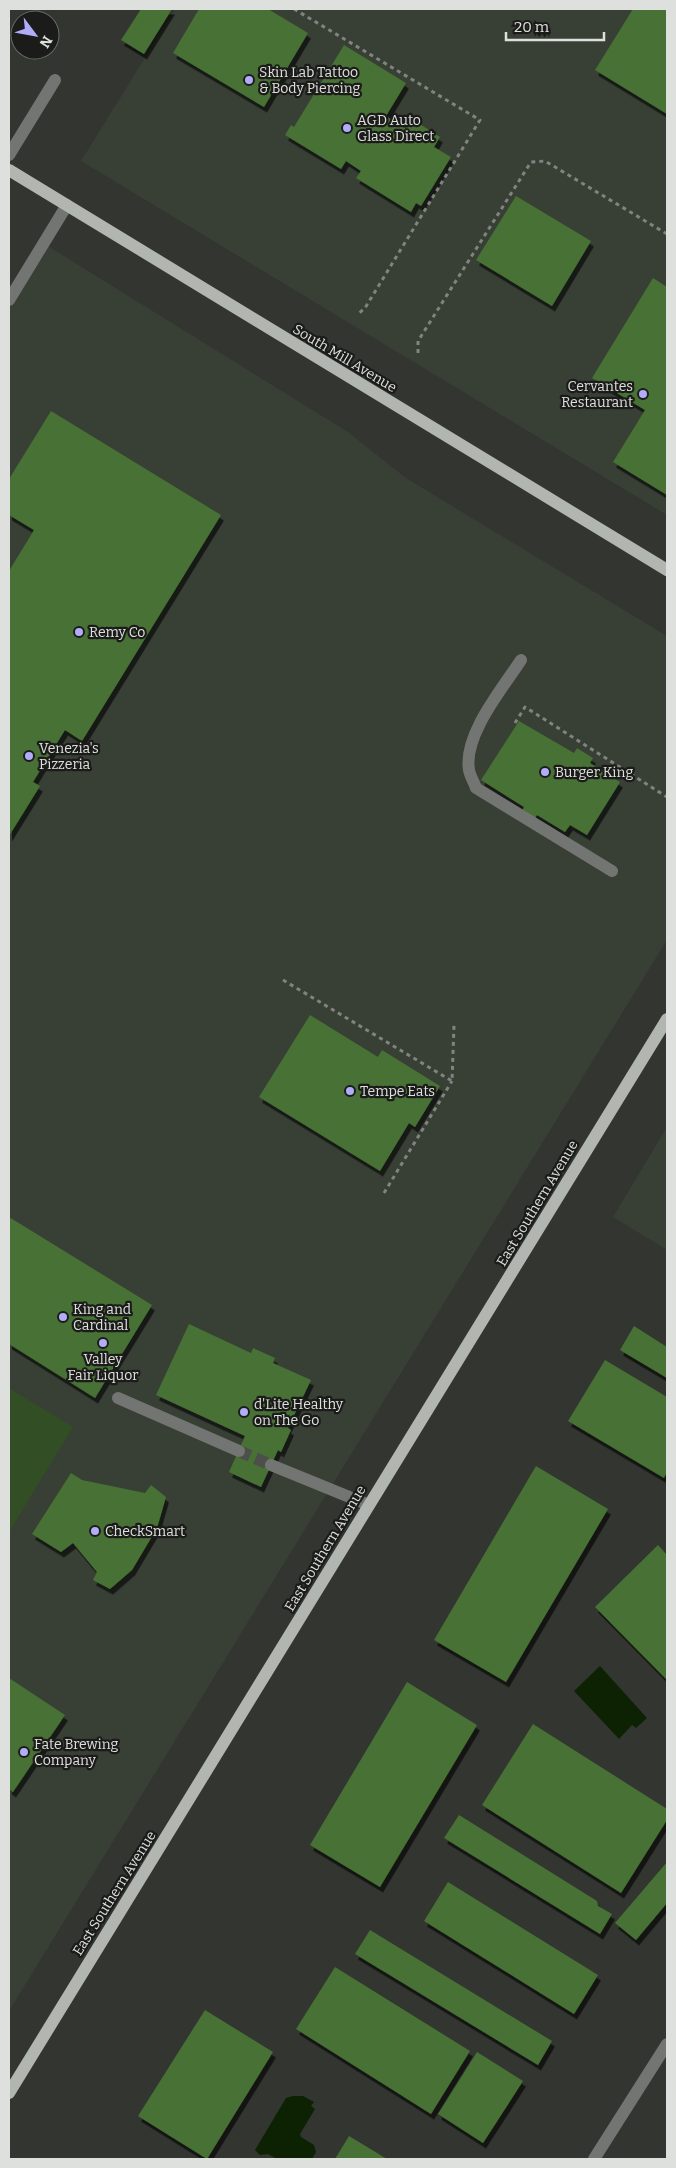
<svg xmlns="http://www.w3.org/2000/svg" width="676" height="2168" font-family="Bitter,serif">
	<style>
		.built { fill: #383f35 }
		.green { fill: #314e24 }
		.water { fill: #0d2203 }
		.building { fill: #477134; filter: url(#shadow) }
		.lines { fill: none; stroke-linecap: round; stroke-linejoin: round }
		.minor-tunnel { stroke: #4c4f4a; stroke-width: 12; stroke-dasharray: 12 6; stroke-linecap: butt }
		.path { stroke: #80837f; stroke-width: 3; stroke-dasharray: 4 4; stroke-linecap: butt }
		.minor { stroke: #737573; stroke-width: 12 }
		.major { stroke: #b2b6b1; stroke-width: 12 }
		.poi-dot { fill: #b2adf9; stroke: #1b1c1a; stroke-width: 2 }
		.labels { text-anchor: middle; stroke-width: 4.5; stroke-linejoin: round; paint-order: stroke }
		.poi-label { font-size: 14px; fill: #dee0dd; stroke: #1b1c1a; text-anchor: start }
		.street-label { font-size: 14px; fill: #dee0dd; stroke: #1b1c1a }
	</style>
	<defs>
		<filter id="shadow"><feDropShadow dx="3" dy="5.5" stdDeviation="0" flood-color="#0009"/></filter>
	</defs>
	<rect width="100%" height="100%" fill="#323530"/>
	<g class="built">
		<polygon points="175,9 667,9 667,515 81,161"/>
		<polygon points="43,243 348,432 406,478 667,636 667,940 9,2011 9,300"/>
		<polygon points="667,1127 667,1250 613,1217"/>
	</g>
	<polygon class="green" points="9,1388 73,1427 9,1532"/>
	<g class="water">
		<polygon points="600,1666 647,1718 636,1728 632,1725 619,1739 574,1691"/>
		<polygon points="293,2096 303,2096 314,2102 311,2106 315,2109 300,2134 301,2137 314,2145 316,2152 312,2159 277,2159 268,2154 260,2155 255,2150 286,2098"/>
	</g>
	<g class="building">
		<polygon points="141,9 172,9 144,54 121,40"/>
		<polygon points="199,9 268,9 308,33 264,107 173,53"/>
		<polygon points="633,9 667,9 667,114 595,70"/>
		<polygon points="344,45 406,83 386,116 406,129 412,119 440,137 434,147 451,157 421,206 416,203 411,212 356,178 361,171 346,161 341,169 285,135 291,125 294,127"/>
		<polygon points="516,196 591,241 552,306 476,260"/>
		<polygon points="653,278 667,287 667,495 613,462 645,410 592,378"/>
		<polygon points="51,411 221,515 82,741 65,730 33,782 40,786 9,836 9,571 34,530 9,515 9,479"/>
		<polygon points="519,721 574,753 577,748 593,758 590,763 620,782 587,835 570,825 565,832 537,815 533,821 521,813 524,807 481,780"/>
		<polygon points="310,1015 378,1057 382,1050 440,1086 415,1127 409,1123 380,1171 259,1097"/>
		<polygon points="9,1217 152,1305 95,1398 9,1344"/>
		<polygon points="189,1324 251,1353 253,1348 275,1358 273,1363 311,1380 288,1428 291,1430 281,1452 278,1450 261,1487 229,1472 245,1436 156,1395"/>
		<polygon points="634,1326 667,1347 667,1378 620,1350"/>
		<polygon points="605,1360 667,1397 667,1472 664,1478 568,1421"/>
		<polygon points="536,1466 608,1509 506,1682 434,1640"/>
		<polygon points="71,1473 82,1480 145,1493 151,1485 166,1497 157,1528 132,1570 110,1589 93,1580 97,1572 73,1543 61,1552 32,1534"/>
		<polygon points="658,1545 667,1555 667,1680 595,1607"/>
		<polygon points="9,1678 65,1715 13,1792 9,1789"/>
		<polygon points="407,1682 477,1725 380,1887 310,1845"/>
		<polygon points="533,1724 667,1809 667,1820 621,1893 482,1805"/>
		<polygon points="459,1815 597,1901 598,1906 612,1914 600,1934 444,1838"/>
		<polygon points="667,1862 667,1903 636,1940 615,1923"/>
		<polygon points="448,1882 598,1975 574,2014 424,1921"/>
		<polygon points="370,1930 552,2041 538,2065 355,1954"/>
		<polygon points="335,1967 470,2051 431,2114 296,2029"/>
		<polygon points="205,2010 273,2052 207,2159 138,2116"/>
		<polygon points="477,2052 523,2081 483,2143 438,2114"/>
		<polygon points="349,2136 387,2159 335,2159"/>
	</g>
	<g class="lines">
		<polyline class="minor-tunnel" points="239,1451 271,1465"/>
		<g class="path">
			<polyline points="294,9 480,120 365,308 357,315"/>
			<polyline points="418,353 418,341 531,162 545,161 667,234"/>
			<polyline points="515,723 525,707 667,797"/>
			<polyline points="283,980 452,1081 454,1025"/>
			<polyline points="384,1193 452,1081"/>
		</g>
		<g class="minor">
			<polyline points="9,155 55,80"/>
			<polyline points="9,300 67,205"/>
			<path d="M521 660C503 688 463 735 469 770 470 776 474 782 476 788L612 871"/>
			<polyline points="118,1398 239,1451"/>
			<polyline points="271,1465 369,1505"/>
			<polyline points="594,2159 667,2044"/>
		</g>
		<g class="major">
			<polyline points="9,170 667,570"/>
			<polyline points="9,2093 667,1019"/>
		</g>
	</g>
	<g class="poi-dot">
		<circle cx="249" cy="80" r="5"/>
		<circle cx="347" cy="128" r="5"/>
		<circle cx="643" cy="394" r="5"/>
		<circle cx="79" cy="632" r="5"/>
		<circle cx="29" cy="756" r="5"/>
		<circle cx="545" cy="772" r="5"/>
		<circle cx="350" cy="1091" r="5"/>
		<circle cx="63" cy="1317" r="5"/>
		<circle cx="103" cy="1343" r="5"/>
		<circle cx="244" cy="1412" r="5"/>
		<circle cx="95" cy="1531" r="5"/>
		<circle cx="24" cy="1752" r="5"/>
	</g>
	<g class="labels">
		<g class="poi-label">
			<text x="259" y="77">Skin Lab Tattoo<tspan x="259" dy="16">&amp; Body Piercing</tspan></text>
			<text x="357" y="125">AGD Auto<tspan x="357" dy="16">Glass Direct</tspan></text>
			<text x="633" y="391" text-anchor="end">Cervantes<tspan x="633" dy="16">Restaurant</tspan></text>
			<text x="89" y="637">Remy Co</text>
			<text x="39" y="753">Venezia's<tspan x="39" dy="16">Pizzeria</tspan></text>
			<text x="555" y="777">Burger King</text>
			<text x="360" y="1096">Tempe Eats</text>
			<text x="73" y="1314">King and<tspan x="73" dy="16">Cardinal</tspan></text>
			<text x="103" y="1364" text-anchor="middle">Valley<tspan x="103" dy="16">Fair Liquor</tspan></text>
			<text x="254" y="1409">d'Lite Healthy<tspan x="254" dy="16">on The Go</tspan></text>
			<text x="105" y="1536">CheckSmart</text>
			<text x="34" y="1749">Fate Brewing<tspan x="34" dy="16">Company</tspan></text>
		</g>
		<g class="street-label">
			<text transform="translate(345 358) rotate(31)" y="5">South Mill Avenue</text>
			<text transform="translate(537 1203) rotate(-59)" y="5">East Southern Avenue</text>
			<text transform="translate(325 1548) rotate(-59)" y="5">East Southern Avenue</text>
			<text transform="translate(114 1893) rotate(-58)" y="5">East Southern Avenue</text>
		</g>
	</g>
	<rect width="676" height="2168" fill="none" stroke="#dee0dd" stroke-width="20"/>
	<g transform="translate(35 35) rotate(122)"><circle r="24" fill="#1b1c1a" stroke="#696a68"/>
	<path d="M0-4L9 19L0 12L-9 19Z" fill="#b2adf9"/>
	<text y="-8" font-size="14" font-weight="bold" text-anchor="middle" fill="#dee0dd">N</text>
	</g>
	<path d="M506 32v8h98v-8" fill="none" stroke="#dee0dd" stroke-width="2.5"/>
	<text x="514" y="32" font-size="15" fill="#dee0dd" stroke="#1b1c1a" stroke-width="4" paint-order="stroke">20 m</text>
</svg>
